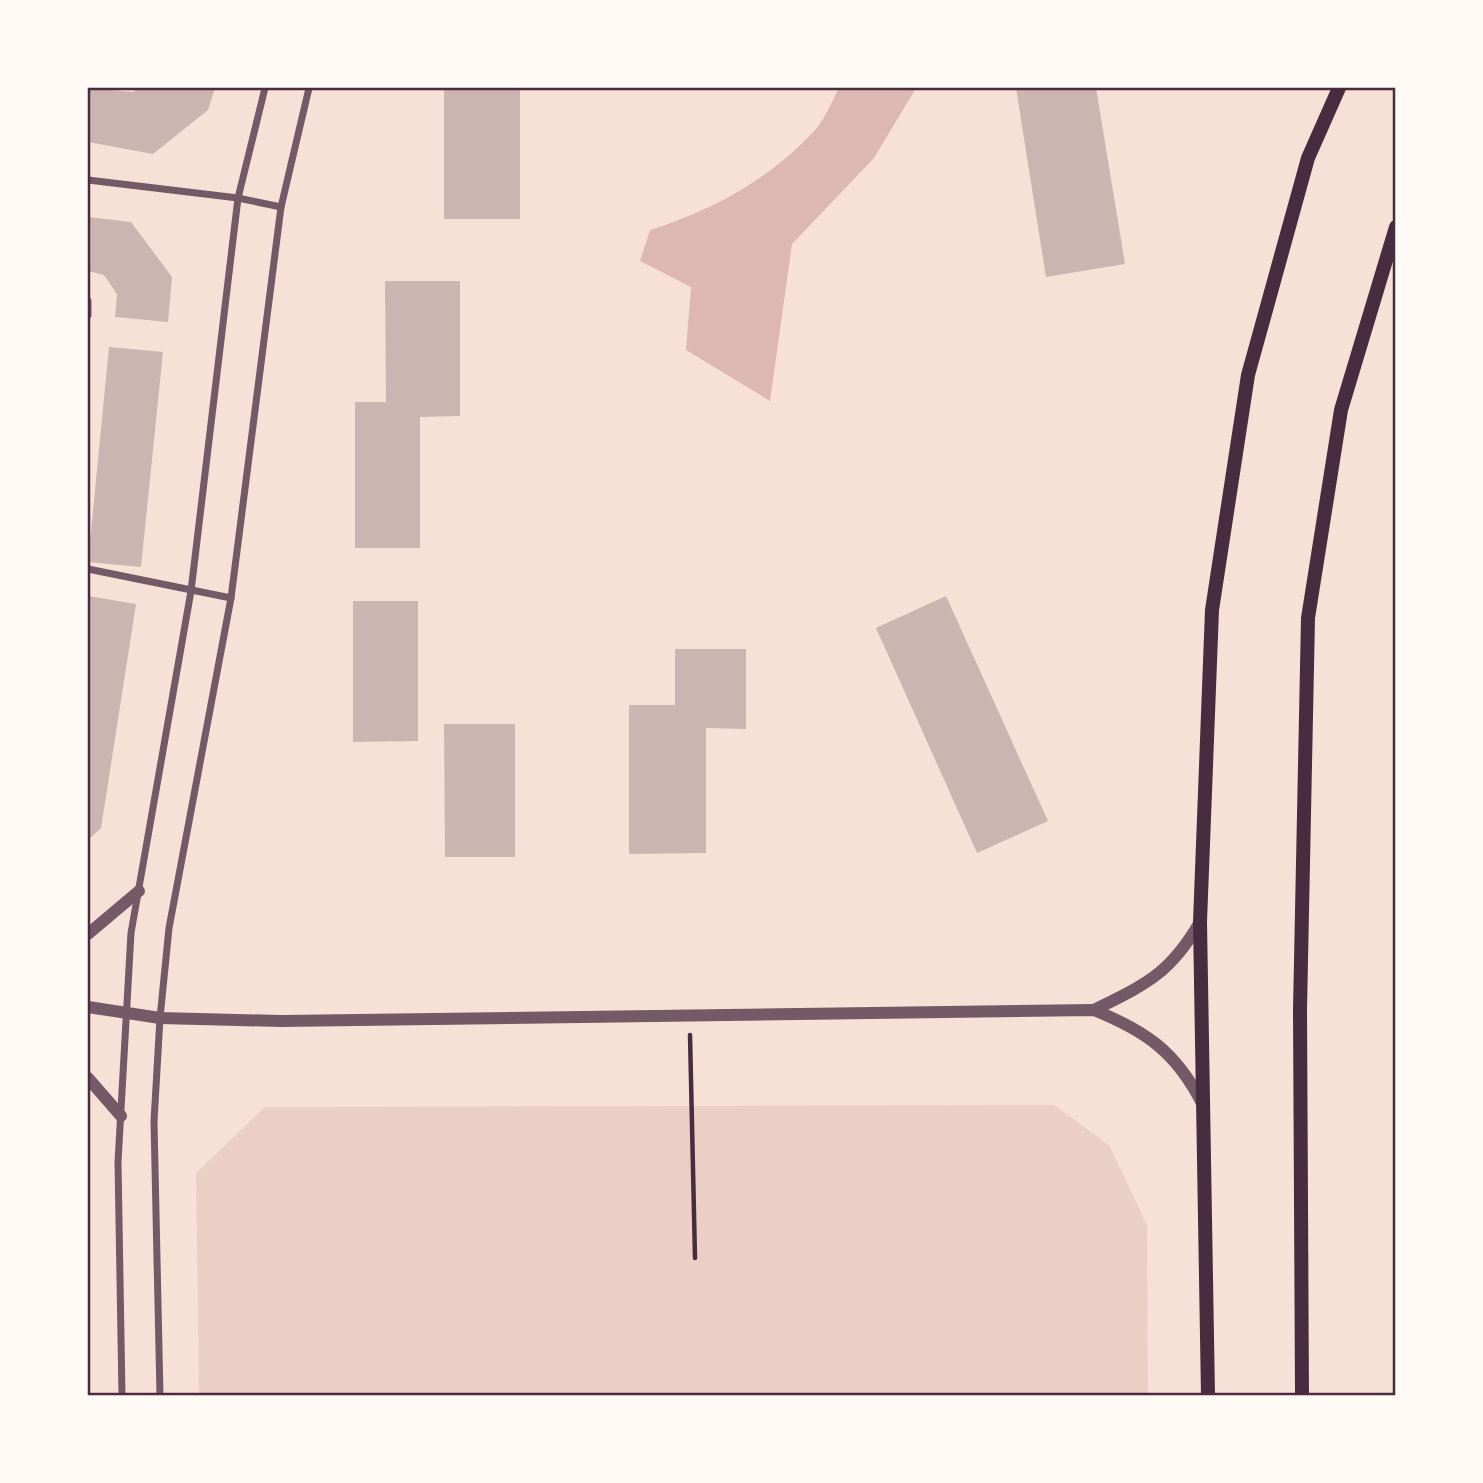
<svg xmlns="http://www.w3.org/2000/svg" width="1483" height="1483" font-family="Montserrat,sans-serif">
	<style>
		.green { fill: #ebcfc5 }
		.water { fill: #dcb8b0 }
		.building { fill: #ccb4b1 }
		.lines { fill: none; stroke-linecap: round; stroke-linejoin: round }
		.path { stroke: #4a2c40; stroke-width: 4.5 }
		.minor { stroke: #755966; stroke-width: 7 }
		.tertiary { stroke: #755966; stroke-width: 12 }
		.secondary { stroke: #4a2c40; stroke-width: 14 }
		.neatline { fill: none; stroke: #4a2c40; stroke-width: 2.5 }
	</style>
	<rect width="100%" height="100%" fill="#f7e1d7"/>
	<polygon class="green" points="1054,1105 1109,1145 1147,1225 1148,1395 199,1395 196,1173 265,1107"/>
	<path class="water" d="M839 88H916L874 158 792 244 770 401 686 350 691 287 640 261 650 230C713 210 769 180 815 130 825 119 832 101 839 88Z"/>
	<g class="building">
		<polygon points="88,88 133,92 138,88 215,88 208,110 153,154 88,142"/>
		<rect x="444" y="88" width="76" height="131"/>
		<polygon points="1016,88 1096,88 1125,264 1046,277"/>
		<polygon points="88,217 131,222 172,277 168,322 115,317 117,294 104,275 88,271"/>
		<polygon points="385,281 460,281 460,416 420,417 420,548 355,548 355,402 386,402"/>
		<polygon points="109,347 163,352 141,567 88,562"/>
		<polygon points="88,596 136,604 101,828 88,840"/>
		<polygon points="946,596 1048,821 977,853 876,628"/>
		<polygon points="353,601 418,601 418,741 353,742"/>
		<polygon points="675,649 746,649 746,729 706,728 706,853 629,854 629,705 675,705"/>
		<polygon points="444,724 515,724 515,857 445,857"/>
	</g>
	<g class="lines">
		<polyline class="path" points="690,1035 695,1258"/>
		<g class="minor">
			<polyline points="88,180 238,198 281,207"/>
			<polyline points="88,301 88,315"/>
			<polyline points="88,569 231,598"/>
			<polyline points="122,1396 118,1162 131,933 191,591 238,198 265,88"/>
			<polyline points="160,1396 154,1121 160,1018 169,928 231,598 281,207 309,88"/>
		</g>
		<g class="tertiary">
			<polyline points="88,934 139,891"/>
			<path d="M88 1007 160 1018 281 1021 1094 1010C1146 1031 1176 1052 1202 1103"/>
			<path d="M1094 1010C1146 984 1170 974 1200 922"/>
			<polyline points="88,1078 121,1116"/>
		</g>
		<g class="secondary">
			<polyline points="1208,1396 1200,922 1212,610 1248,375 1308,158 1339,88"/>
			<polyline points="1302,1396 1300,1010 1308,618 1341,410 1396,227"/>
		</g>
	</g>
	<rect width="1483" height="1483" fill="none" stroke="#fffaf5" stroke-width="178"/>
	<rect x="89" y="89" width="1305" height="1305" class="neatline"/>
</svg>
